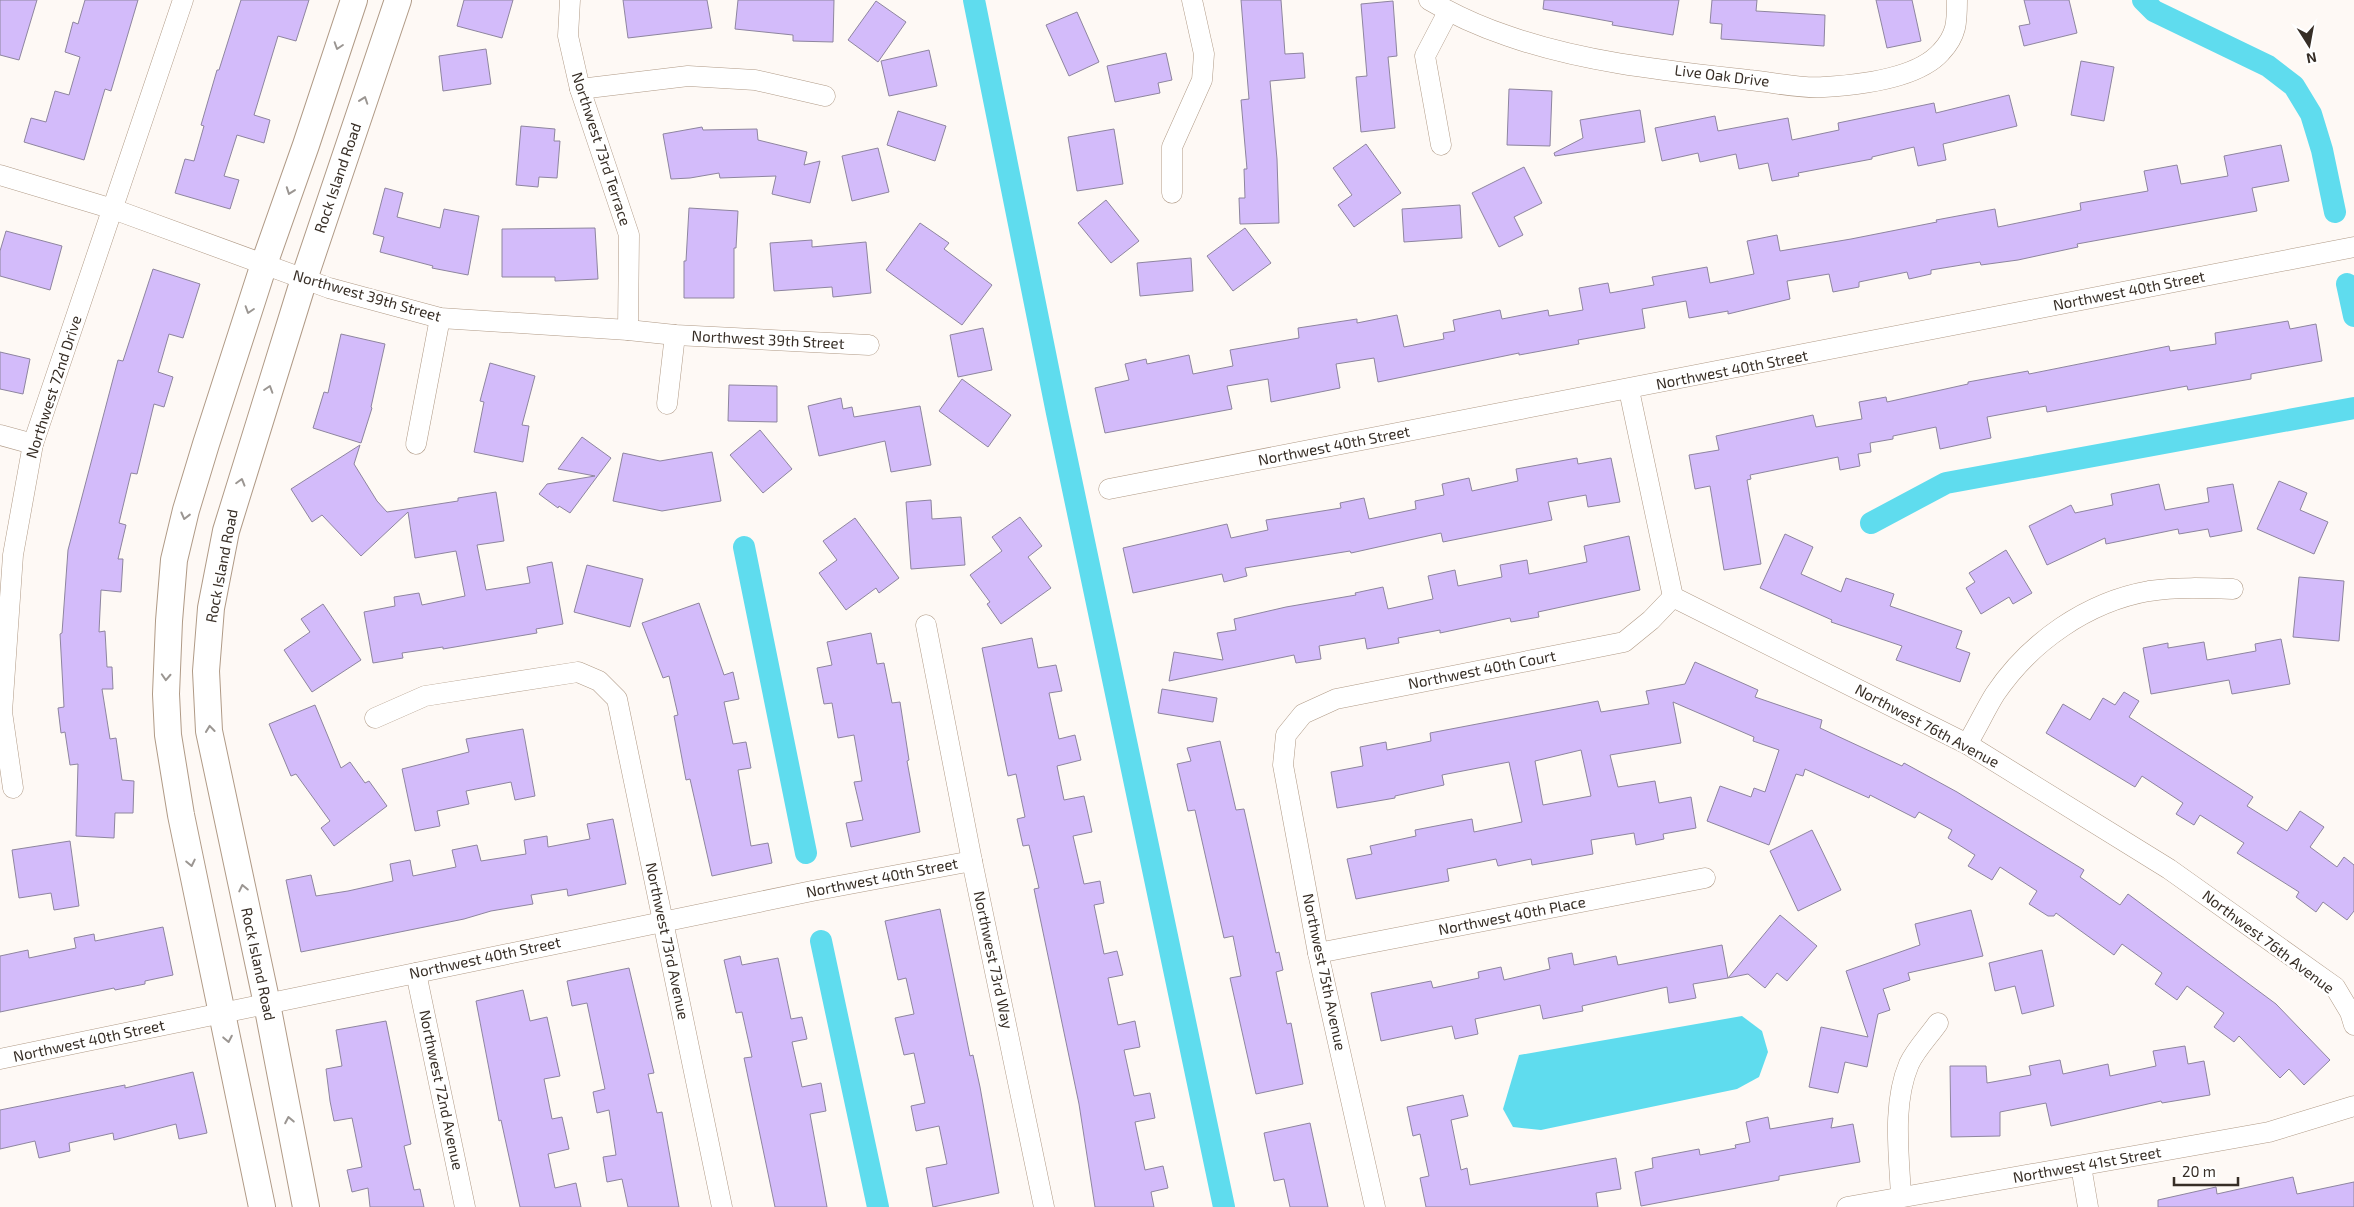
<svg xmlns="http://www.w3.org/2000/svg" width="2354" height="1207" font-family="'Exo 2',sans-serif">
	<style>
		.water { fill: #5fdcee }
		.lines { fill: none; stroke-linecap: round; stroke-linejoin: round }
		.canal { stroke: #5fdcee; stroke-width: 22 }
		.building { fill: #d3bbfa; stroke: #8e859f; fill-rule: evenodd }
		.minor-casing { stroke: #b09a86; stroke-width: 21 }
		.major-casing { stroke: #b09a86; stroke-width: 28 }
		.minor { stroke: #fff; stroke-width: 20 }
		.major { stroke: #fff; stroke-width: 26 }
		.oneway { stroke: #9b9692 }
		.labels { text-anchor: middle; stroke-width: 5; stroke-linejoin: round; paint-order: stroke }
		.street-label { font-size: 15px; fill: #372e26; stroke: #fff }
	</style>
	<rect width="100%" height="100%" fill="#fef9f5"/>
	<polygon class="water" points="1742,1016 1762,1031 1768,1052 1759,1077 1737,1089 1541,1130 1513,1127 1503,1109 1519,1055"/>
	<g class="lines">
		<g class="canal">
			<polyline points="974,0 1057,413 1224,1207"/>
			<polyline points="2143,0 2154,11 2268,66 2294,86 2311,114 2322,150 2335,212"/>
			<polyline points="2347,284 2354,316"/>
			<polyline points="1871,523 1946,483 2354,408"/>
			<polyline points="744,547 806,853"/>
			<polyline points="821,941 878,1207"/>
		</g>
	</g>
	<g class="building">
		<polygon points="0,0 37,0 19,60 0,55"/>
		<polygon points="85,0 138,0 111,91 105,89 84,160 24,142 31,118 46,122 55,91 69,95 80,57 65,52 73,22 78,24"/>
		<polygon points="241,0 309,0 296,41 278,36 254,115 270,120 264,143 237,135 224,176 239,180 230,209 175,193 185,159 194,161 204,126 201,125 217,70 219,70"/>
		<polygon points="464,0 513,0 502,38 457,26"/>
		<polygon points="623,0 707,0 712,28 628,38"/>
		<polygon points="738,0 834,0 833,42 793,41 793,35 735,29"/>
		<polygon points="1241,0 1281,0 1285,54 1303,53 1305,78 1270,81 1277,159 1279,223 1240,224 1239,198 1245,198 1244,169 1247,169 1241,100 1249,99"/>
		<polygon points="1544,0 1679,0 1673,35 1612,25 1613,22 1543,9"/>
		<polygon points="1712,0 1757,0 1756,11 1825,15 1824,46 1721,39 1722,24 1710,23"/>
		<polygon points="1876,0 1912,0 1921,41 1887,48"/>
		<polygon points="2024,0 2069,0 2077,33 2024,46 2019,26 2030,24"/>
		<polygon points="876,1 906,22 878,62 848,40"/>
		<polygon points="1393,1 1397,56 1388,57 1395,128 1361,132 1356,77 1367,76 1361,4"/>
		<polygon points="1077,12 1099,62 1069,76 1046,25"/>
		<polygon points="486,49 491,84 443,91 439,56"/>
		<polygon points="929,50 937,86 889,96 881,61"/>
		<polygon points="1166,53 1172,80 1158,83 1160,93 1115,102 1107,66"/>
		<polygon points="2081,61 2114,67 2104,121 2071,115"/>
		<polygon points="1509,89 1552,91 1550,146 1507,145"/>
		<polygon points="2009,95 2017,126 1943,144 1946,160 1918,166 1914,147 1872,157 1872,159 1798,173 1799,176 1772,181 1768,163 1739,169 1736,154 1700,162 1698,153 1662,161 1655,128 1715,116 1718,131 1788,118 1792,140 1839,130 1838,123 1934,103 1936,113"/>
		<polygon points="1640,110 1645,142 1555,156 1554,153 1583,138 1580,120"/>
		<polygon points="898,111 946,126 935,161 887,145"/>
		<polygon points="521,126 555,129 554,141 560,141 557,178 539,177 538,187 516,185"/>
		<polygon points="702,127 703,130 757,129 758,140 807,152 804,165 820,161 810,203 772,194 776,176 720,178 719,173 690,178 671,179 663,134"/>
		<polygon points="1114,129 1123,184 1077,191 1068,137"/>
		<polygon points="1366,144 1401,193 1354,227 1338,205 1352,195 1333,168"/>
		<polygon points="2281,145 2289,181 2252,188 2257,211 2077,244 2078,247 2018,260 1981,265 1980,262 1931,270 1931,274 1909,279 1907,272 1859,282 1859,287 1833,292 1829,274 1787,281 1790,299 1728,314 1728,311 1689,318 1686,301 1642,309 1645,328 1578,340 1579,344 1519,355 1519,353 1378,382 1374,358 1336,364 1340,388 1271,402 1268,379 1227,386 1232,409 1105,433 1095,388 1129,380 1125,364 1146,359 1147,364 1189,355 1193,374 1233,366 1230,350 1299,338 1298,328 1357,319 1357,323 1397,315 1404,347 1444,339 1443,333 1455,331 1453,320 1500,310 1502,319 1548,310 1549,316 1583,310 1579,288 1608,283 1610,293 1654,285 1652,277 1707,267 1710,283 1754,274 1747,241 1777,235 1780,251 1851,239 1937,222 1936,220 1995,209 1998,227 2081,210 2080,203 2148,191 2144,171 2177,165 2181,184 2228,176 2224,156"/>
		<polygon points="878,148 889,192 852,201 842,156"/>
		<polygon points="1524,167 1542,203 1514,217 1523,235 1499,247 1472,193"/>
		<polygon points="385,188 403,193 397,217 440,228 444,209 479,216 468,275 432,268 433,266 380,252 384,237 373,234"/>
		<polygon points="1106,200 1139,241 1111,263 1078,223"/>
		<polygon points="1460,205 1462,238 1404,242 1402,209"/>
		<polygon points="689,208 738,211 736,248 734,248 734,298 684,298 684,261 686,261"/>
		<polygon points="920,223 949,243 944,249 992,285 962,325 886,270"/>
		<polygon points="595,228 598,279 555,281 555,277 502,277 502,229"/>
		<polygon points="1245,228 1271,263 1233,291 1207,256"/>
		<polygon points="6,231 62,246 50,290 0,276 0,251"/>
		<polygon points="812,240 812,247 866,242 871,293 833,297 832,287 774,291 770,243"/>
		<polygon points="1191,258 1193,291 1140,296 1137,263"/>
		<polygon points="153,269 200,284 183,338 169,334 158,372 173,377 164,407 154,404 137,474 131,473 119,523 126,525 118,559 123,559 121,592 101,590 99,632 105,631 107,667 112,667 113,689 102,689 110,739 116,738 122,780 134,781 133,813 115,813 114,838 76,836 78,764 70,765 65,732 61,733 58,708 64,707 60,634 62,633 68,550 118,360 123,361"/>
		<polygon points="2288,321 2290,329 2316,324 2322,361 2251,374 2251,379 2188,390 2187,386 2047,412 2046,406 1987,417 1991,438 1940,449 1936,427 1893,436 1893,439 1870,443 1871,452 1858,454 1860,466 1840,470 1838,457 1750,475 1751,479 1747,480 1761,564 1724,570 1710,486 1695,489 1689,455 1719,450 1716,436 1813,415 1816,427 1862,419 1859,402 1886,397 1887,402 1968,384 1968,382 2028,371 2029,374 2169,346 2170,351 2216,344 2215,333"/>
		<polygon points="983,328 992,370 958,377 950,335"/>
		<polygon points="341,334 385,344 371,407 372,408 361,443 313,428 324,392 328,393"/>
		<polygon points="0,352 30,359 23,394 0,389"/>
		<polygon points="490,363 535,376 522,425 529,426 523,462 474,452 484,402 480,401"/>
		<polygon points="962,379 1011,415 988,447 939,411"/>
		<polygon points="729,385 777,386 777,422 728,421"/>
		<polygon points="841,398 843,409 852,407 854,417 920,406 931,465 891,472 885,441 819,456 808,406"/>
		<polygon points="760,430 792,469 763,493 730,455"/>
		<polygon points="582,437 611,458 570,513 559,506 558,508 539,494 547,484 595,476 558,469"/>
		<polygon points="360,445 354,464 377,501 387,512 458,501 458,498 496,492 504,541 477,545 486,590 530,583 527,567 552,562 563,624 536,629 537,633 443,649 443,647 402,653 403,658 373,663 364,612 395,606 394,597 419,593 422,605 465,596 456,551 415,558 408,512 361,556 322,515 312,522 291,489"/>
		<polygon points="712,452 721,501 662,511 613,501 623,453 660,461"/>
		<polygon points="1577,458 1578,464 1611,458 1620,502 1588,507 1586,495 1548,502 1552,520 1443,542 1441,533 1351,553 1350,551 1245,568 1247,576 1224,582 1222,574 1133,593 1123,548 1227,524 1231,538 1268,530 1266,520 1341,508 1340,503 1364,498 1369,519 1416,509 1415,501 1444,495 1442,484 1469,478 1472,491 1518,481 1516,469"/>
		<polygon points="2279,481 2307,493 2300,510 2328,522 2314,554 2257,529"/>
		<polygon points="2159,484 2165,510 2209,502 2207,488 2233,484 2242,531 2210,537 2208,529 2179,534 2178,529 2106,544 2105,538 2047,565 2029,526 2071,505 2075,513 2113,505 2111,494"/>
		<polygon points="931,500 932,519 961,517 965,565 911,569 906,502"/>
		<polygon points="1020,517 1042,546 1028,557 1051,588 1001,624 987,604 990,602 970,575 1002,551 992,537"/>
		<polygon points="855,518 899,578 879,593 876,588 846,610 819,573 837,560 823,541"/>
		<polygon points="1785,534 1813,547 1801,574 1841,592 1846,578 1894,594 1890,606 1962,631 1956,648 1970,653 1960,682 1896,660 1902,646 1831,622 1832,620 1760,588"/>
		<polygon points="1629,536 1640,590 1538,612 1539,617 1511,622 1510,618 1440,633 1440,630 1398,638 1399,643 1367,649 1365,638 1319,646 1321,659 1296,663 1294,655 1169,681 1174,652 1223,660 1217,633 1236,630 1234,619 1286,607 1356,595 1355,593 1383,587 1388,609 1433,599 1428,576 1455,570 1458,586 1502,577 1500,565 1527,560 1529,574 1587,562 1584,546"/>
		<polygon points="2006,550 2032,593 2013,604 2009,597 1981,614 1966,588 1975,582 1969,573"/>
		<polygon points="587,565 643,579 630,627 574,612"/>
		<polygon points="2299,577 2344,581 2339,641 2293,637"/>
		<polygon points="699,603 724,675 733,672 739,699 724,702 733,744 746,742 751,768 738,770 751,846 768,843 772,863 712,876 690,779 686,780 674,716 678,715 669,676 663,678 642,623"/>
		<polygon points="323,604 361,660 312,692 284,650 310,632 301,619"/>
		<polygon points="871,633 877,664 884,663 892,703 900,702 909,760 907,761 920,832 851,847 846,823 863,820 854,782 862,781 854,735 838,738 832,703 824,704 817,668 832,665 827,642"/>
		<polygon points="1032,638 1038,668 1056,665 1062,691 1049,693 1059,739 1075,735 1081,760 1057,766 1064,800 1084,796 1092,832 1073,836 1084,884 1100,881 1104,903 1094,905 1104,954 1117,951 1123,975 1108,978 1118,1025 1135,1021 1140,1047 1124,1050 1134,1096 1150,1093 1155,1118 1135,1122 1145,1170 1163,1166 1168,1188 1151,1192 1154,1207 1095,1207 1079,1104 1034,889 1039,888 1029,845 1023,846 1017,819 1025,817 1016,774 1008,776 982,648"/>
		<polygon points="2281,639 2290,684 2232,694 2229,680 2151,694 2143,648 2168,643 2168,648 2204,642 2207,660 2256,651 2255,644"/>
		<path d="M1695 662 1758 690 1755 697 1822 720 1820 728 1902 766 1904 763 1957 792 2084 870 2080 877 2120 905 2128 894 2276 1004 2330 1060 2304 1085 2289 1069 2280 1078 2239 1036 2234 1042 2214 1027 2224 1013 2187 986 2177 1000 2155 984 2162 973 2122 944 2114 955 2056 913 2054 916H2048L2029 904 2037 891 2000 867 1992 880 1968 866 1975 855 1948 838 1952 830 1919 812 1915 818 1870 795 1869 798 1805 769 1803 776 1796 774 1769 845 1707 821 1720 786 1751 797 1754 788 1765 792 1779 750 1753 741 1754 737 1673 702 1681 743 1610 755 1618 787 1655 781 1659 803 1691 797 1696 828 1663 834 1664 839 1636 845 1634 833 1591 840 1593 854 1532 865 1531 859 1498 866 1496 859 1447 869 1449 881 1356 899 1347 859 1372 854 1370 846 1416 836 1415 830 1472 819 1474 832 1522 822 1509 762 1442 775 1444 785 1395 796V798L1337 808 1331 772 1363 766 1360 747 1386 742 1387 750 1431 741 1430 733 1598 701 1601 712 1649 704 1646 691 1685 684ZM1581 750 1591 796 1543 805 1535 761Z"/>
		<polygon points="1162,689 1217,698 1213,722 1158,713"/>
		<polygon points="2124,692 2139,701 2129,717 2253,797 2247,806 2287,831 2300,811 2324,827 2310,847 2337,867 2344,857 2354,865 2354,911 2347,920 2323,902 2316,912 2296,897 2299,892 2237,853 2244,843 2200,815 2194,825 2176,814 2183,803 2142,776 2135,787 2046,733 2063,704 2090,720 2103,698 2115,705"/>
		<polygon points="315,705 341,768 350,762 365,783 369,781 387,806 334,846 321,828 330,821 296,774 291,776 269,724"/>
		<polygon points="523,729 535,796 515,800 511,782 466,791 469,804 437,811 440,826 415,831 402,769 469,752 466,739"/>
		<polygon points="1220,741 1236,810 1244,809 1276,953 1279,952 1283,970 1276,972 1287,1024 1291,1023 1303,1084 1256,1094 1230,978 1241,976 1233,936 1224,938 1195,810 1188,811 1177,764 1191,761 1187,748"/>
		<polygon points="613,819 626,884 568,896 567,889 531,895 533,904 491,911 464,919 301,952 286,880 311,875 316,896 348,891 393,881 390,864 410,860 413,876 456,867 452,850 477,845 481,861 526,854 524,840 547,836 548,847 590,839 587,824"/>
		<polygon points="1812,830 1841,890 1798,911 1770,851"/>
		<polygon points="70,841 79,906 54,910 51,893 19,898 12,850"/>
		<polygon points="940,909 970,1056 973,1055 980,1087 999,1193 933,1207 926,1168 947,1164 939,1126 916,1131 911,1106 925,1103 914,1053 904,1055 895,1018 914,1014 906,978 898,980 885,921"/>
		<polygon points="1971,910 1983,956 1908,973 1910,980 1883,989 1890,1010 1878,1014 1867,1067 1845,1062 1838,1093 1809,1087 1821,1027 1868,1037 1846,971 1920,945 1915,924"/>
		<polygon points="1780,915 1817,946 1787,981 1777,973 1765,988 1748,974 1728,978"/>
		<polygon points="163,927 173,975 145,981 145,984 115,990 114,988 0,1012 0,956 28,950 29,958 76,948 74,938 94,934 95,941"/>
		<polygon points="1722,945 1728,978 1693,984 1696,998 1669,1003 1667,987 1582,1006 1583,1011 1543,1019 1540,1005 1475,1019 1478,1034 1455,1039 1452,1026 1381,1041 1371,993 1431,981 1433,988 1479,978 1478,972 1501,967 1504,980 1550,969 1548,958 1572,953 1574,965 1616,956 1618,965"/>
		<polygon points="2042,950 2054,1006 2022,1014 2015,986 1995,991 1989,963"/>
		<polygon points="740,956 742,965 778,958 791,1019 802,1017 807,1039 792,1042 802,1087 821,1083 826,1111 810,1114 827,1207 775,1207 744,1058 752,1057 742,1012 736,1013 724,960"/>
		<polygon points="629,968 654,1073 648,1074 657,1113 662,1112 679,1207 628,1207 622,1179 607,1182 603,1157 616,1155 609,1110 597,1113 593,1092 605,1089 587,1003 572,1006 567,981"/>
		<polygon points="523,990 530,1021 547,1017 560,1076 544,1079 552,1119 562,1117 569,1149 548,1154 555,1188 576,1183 581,1207 520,1207 501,1120 499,1121 476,1001"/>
		<polygon points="386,1021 411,1144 404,1146 414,1190 420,1189 424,1207 370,1207 368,1188 352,1192 347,1170 362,1167 352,1118 334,1121 330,1101 326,1069 342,1066 336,1030"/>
		<polygon points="2185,1046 2188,1064 2204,1061 2210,1095 2162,1103 2161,1101 2051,1126 2046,1103 2000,1112 2000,1136 1951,1137 1950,1066 1986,1066 1987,1083 2031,1075 2029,1066 2060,1060 2063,1074 2108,1064 2110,1076 2156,1066 2153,1051"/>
		<polygon points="193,1072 207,1133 179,1139 176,1124 114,1140 113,1133 69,1143 70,1151 39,1158 35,1141 0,1149 0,1110 125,1085 125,1088"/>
		<polygon points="1463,1095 1468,1116 1451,1120 1461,1170 1467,1168 1470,1185 1616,1158 1621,1189 1596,1193 1598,1207 1426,1207 1420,1178 1429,1176 1420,1134 1413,1136 1407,1107"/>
		<polygon points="1768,1117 1770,1129 1833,1118 1831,1128 1853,1124 1860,1162 1779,1176 1779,1180 1641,1206 1635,1172 1653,1168 1652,1158 1699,1149 1700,1155 1736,1148 1735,1145 1750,1142 1746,1122"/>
		<polygon points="1310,1123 1328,1207 1290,1207 1284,1179 1274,1181 1264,1133"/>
		<polygon points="2293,1177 2297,1194 2354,1182 2354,1207 2158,1207 2158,1200 2216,1187 2217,1194"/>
	</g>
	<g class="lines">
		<g class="minor-casing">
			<g id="minor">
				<polyline points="570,0 568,36 580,89 629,235 628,330"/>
				<path d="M1429 0C1454 15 1481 27 1508 36 1585 63 1669 71 1749 80 1773 82 1800 89 1824 87 1858 85 1917 79 1941 52 1957 35 1957 22 1957 0"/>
				<polyline points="580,89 688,76 755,80 825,96"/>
				<polyline points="1441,145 1425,56 1448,12"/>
				<polyline points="0,175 113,209 329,288 440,318 628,330 675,335 869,345"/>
				<polyline points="1172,193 1172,147 1202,80 1204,54 1192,0"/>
				<polyline points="1629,390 1673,597"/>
				<polyline points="667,404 675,335"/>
				<polyline points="0,435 33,444"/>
				<polyline points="416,444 440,318"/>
				<polyline points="1109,489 2354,247"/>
				<polyline points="1673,597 1967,744 2169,869 2335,987 2350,1012 2354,1025"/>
				<polyline points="926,625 972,861 1044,1207"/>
				<polyline points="375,718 425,696 578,672 599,681 617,699 722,1207"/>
				<path d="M1967 744C1977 728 1985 710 1995 694 2030 642 2087 602 2149 591 2177 587 2205 588 2233 589"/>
				<polyline points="13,788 2,712 13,555 33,444 183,0"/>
				<polyline points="1318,953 1705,878"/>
				<polyline points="416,973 465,1207"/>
				<polyline points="0,1059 812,891 972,861"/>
				<polyline points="2081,1166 2088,1207"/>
				<path d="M1901 1196C1899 1154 1892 1104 1909 1064 1916 1049 1929 1036 1938 1023"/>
				<polyline points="1375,1207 1318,953 1283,765 1286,735 1303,714 1336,699 1624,642 1651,620 1673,597"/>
				<polyline points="1847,1207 2269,1132 2354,1106"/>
			</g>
		</g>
		<g class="major-casing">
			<g id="major">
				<polyline points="262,1207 181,815 168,735 166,694 169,621 174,560 186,510 206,444 264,264 306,145 354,0"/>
				<polyline points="306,1207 267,1004 209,731 206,671 211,608 226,531 304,279 398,0"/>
			</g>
		</g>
		<use href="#minor" class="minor"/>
		<use href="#major" class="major"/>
	</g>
	<defs><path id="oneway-chevron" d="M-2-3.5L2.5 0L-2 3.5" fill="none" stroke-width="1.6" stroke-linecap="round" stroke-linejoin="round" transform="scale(1.25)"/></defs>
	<g class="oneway">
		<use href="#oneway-chevron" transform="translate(338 46) rotate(108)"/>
		<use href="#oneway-chevron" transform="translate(364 100) rotate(-71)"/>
		<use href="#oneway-chevron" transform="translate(290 191) rotate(110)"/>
		<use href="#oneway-chevron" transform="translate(249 310) rotate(108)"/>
		<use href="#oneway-chevron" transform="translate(269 389) rotate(-72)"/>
		<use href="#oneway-chevron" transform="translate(241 482) rotate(-74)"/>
		<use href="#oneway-chevron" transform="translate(185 516) rotate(104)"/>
		<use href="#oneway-chevron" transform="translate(166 677) rotate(93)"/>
		<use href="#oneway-chevron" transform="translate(210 729) rotate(-96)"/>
		<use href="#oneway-chevron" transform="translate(191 863) rotate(78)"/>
		<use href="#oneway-chevron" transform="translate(243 888) rotate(-102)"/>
		<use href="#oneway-chevron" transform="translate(228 1039) rotate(79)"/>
		<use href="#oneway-chevron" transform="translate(289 1120) rotate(-101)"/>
	</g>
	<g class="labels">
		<g class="street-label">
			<text transform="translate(1722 76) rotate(7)" y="5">Live Oak Drive</text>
			<text transform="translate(601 149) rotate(72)" y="5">Northwest 73rd Terrace</text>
			<text transform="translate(338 178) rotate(-71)" y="5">Rock Island Road</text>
			<text transform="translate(2129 291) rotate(-11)" y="5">Northwest 40th Street</text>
			<text transform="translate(367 296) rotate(16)" y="5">Northwest 39th Street</text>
			<text transform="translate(768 340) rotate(3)" y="5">Northwest 39th Street</text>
			<text transform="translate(1732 370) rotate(-11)" y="5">Northwest 40th Street</text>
			<text transform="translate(54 387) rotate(-72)" y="5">Northwest 72nd Drive</text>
			<text transform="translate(1334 446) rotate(-11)" y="5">Northwest 40th Street</text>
			<text transform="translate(222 566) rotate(-79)" y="5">Rock Island Road</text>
			<text transform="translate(1482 670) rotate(-11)" y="5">Northwest 40th Court</text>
			<text transform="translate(1927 726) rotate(28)" y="5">Northwest 76th Avenue</text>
			<text transform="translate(882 878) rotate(-11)" y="5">Northwest 40th Street</text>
			<text transform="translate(1512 916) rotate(-11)" y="5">Northwest 40th Place</text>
			<text transform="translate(667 941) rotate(78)" y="5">Northwest 73rd Avenue</text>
			<text transform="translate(2268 942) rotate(37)" y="5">Northwest 76th Avenue</text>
			<text transform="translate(485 958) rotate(-12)" y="5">Northwest 40th Street</text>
			<text transform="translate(993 960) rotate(78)" y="5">Northwest 73rd Way</text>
			<text transform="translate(258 964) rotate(78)" y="5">Rock Island Road</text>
			<text transform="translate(1324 972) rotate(78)" y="5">Northwest 75th Avenue</text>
			<text transform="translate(89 1041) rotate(-12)" y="5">Northwest 40th Street</text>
			<text transform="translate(441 1090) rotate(78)" y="5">Northwest 72nd Avenue</text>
			<text transform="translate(2087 1165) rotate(-10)" y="5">Northwest 41st Street</text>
		</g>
	</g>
	<g transform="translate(2309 45) rotate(169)" stroke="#ffffff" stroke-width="4" paint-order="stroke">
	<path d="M0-4L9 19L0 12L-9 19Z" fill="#372e26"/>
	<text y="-8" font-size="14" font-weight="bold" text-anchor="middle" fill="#372e26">N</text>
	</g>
	<path d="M2174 1177v8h64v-8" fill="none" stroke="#372e26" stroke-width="2.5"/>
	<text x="2182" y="1177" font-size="15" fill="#372e26" stroke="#ffffff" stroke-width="4" paint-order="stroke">20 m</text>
</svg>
